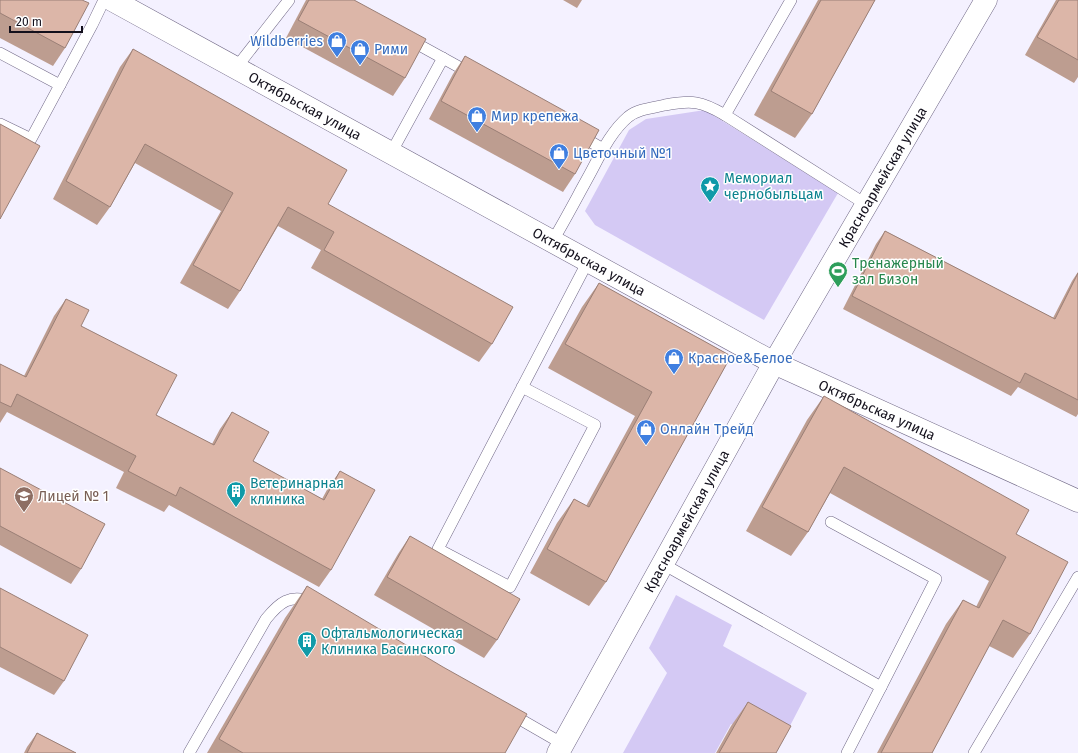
<svg xmlns="http://www.w3.org/2000/svg" width="1078" height="753" font-family="'Fira Sans',sans-serif">
	<style>
		.green { fill: #d4c9f4 }
		.lines { fill: none; stroke-linecap: round; stroke-linejoin: round }
		.service-casing { stroke: #706886; stroke-width: 12 }
		.tertiary-casing { stroke: #706886; stroke-width: 23 }
		.primary-casing { stroke: #706886; stroke-width: 23 }
		.service { stroke: #fff; stroke-width: 11 }
		.tertiary { stroke: #fff; stroke-width: 22 }
		.primary { stroke: #fff; stroke-width: 22 }
		.wall { fill: #bd9d90 }
		.building { fill: #dcb6a8; stroke: #9a7f76 }
		.labels { text-anchor: middle; stroke-width: 3; stroke-linejoin: round; paint-order: stroke }
		.shop-label { font-size: 14px; fill: #366cbe; stroke: #fff; text-anchor: start }
		.street-label { font-size: 14px; fill: #13101c; stroke: #fff }
		.culture-label { font-size: 14px; fill: #0d838f; stroke: #fff; text-anchor: start }
		.leisure-label { font-size: 14px; fill: #27864d; stroke: #fff; text-anchor: start }
		.education-label { font-size: 14px; fill: #785e54; stroke: #fff; text-anchor: start }
	</style>
	<rect width="100%" height="100%" fill="#f4f1ff"/>
	<g class="green">
		<polygon points="705,110 838,193 764,320 595,225 585,211 629,130 646,119"/>
		<polygon points="676,595 732,625 723,646 807,693 778,749 731,724 715,753 623,753 667,673 649,648"/>
	</g>
	<g class="lines">
		<g class="service-casing">
			<g id="service">
				<polyline points="791,0 725,115 867,205"/>
				<polyline points="410,40 470,73"/>
				<polyline points="0,53 60,85 92,25 104,0"/>
				<polyline points="236,68 289,0"/>
				<polyline points="0,124 31,139 60,85"/>
				<polyline points="579,135 603,149"/>
				<polyline points="391,153 443,58"/>
				<path d="M552 242C564 222 575 201 586 181 598 160 609 133 628 117 638 109 652 108 665 105 692 100 701 101 725 115"/>
				<path d="M522 387 595 425 510 587 438 549C488 453 538 356 588 261"/>
				<polyline points="663,564 881,687 936,579 831,522"/>
				<polyline points="511,714 563,744"/>
				<path d="M189 753 266 619C279 603 290 593 312 602"/>
				<polyline points="847,753 881,687"/>
				<polyline points="974,753 1078,577"/>
			</g>
		</g>
		<g class="tertiary-casing">
			<g id="tertiary">
				<path id="s1" d="M558 753 774 363 986 0"/>
			</g>
		</g>
		<g class="primary-casing">
			<g id="primary">
				<path id="s2" d="M112 0 774 363 1078 501"/>
			</g>
		</g>
		<use href="#service" class="service"/>
		<use href="#tertiary" class="tertiary"/>
		<use href="#primary" class="primary"/>
	</g>
	<g class="wall">
		<polygon points="0,0 65,48 53,66 0,38"/>
		<polygon points="306,0 354,0 405,78 393,96 286,38"/>
		<polygon points="563,0 582,0 577,8"/>
		<polygon points="818,0 875,0 812,114 795,138 754,115"/>
		<polygon points="1056,0 1078,0 1078,77 1074,83 1025,55"/>
		<polygon points="133,49 328,204 492,344 479,362 311,268 321,250 278,226 240,291 228,309 180,283 221,211 135,163 110,207 97,225 53,199 120,67"/>
		<polygon points="465,56 575,174 563,192 429,119 453,74"/>
		<polygon points="885,231 1053,318 1072,281 1078,272 1078,414 1076,417 1018,387 1011,396 843,309 876,244"/>
		<polygon points="599,283 731,356 606,582 589,606 530,573 557,523 574,499 586,506 635,416 548,368 582,307"/>
		<polygon points="66,299 81,326 156,415 212,444 220,429 232,412 253,461 322,499 328,488 340,471 331,570 319,587 169,505 164,512 116,488 124,472 7,412 0,423 0,364 24,376 54,316"/>
		<polygon points="824,396 1016,534 1030,634 1013,658 989,646 932,753 877,753 946,624 963,600 976,607 989,581 830,493 808,532 791,556 746,531 807,420"/>
		<polygon points="0,468 81,569 71,584 0,545"/>
		<polygon points="410,536 497,640 484,658 374,595 398,554"/>
		<polygon points="307,586 505,753 207,753 285,618"/>
		<polygon points="0,588 64,681 54,695 0,667"/>
		<polygon points="748,702 776,753 716,753 731,726"/>
		<polygon points="37,733 76,753 24,753 27,747"/>
	</g>
	<g class="building">
		<polygon points="0,0 82,0 89,3 65,48 0,13"/>
		<polygon points="309,0 354,0 426,39 405,78 298,20"/>
		<polygon points="821,0 875,0 812,114 771,91"/>
		<polygon points="1059,0 1078,0 1078,60 1037,37"/>
		<polygon points="133,49 347,170 328,204 513,307 492,344 324,250 334,232 288,207 240,291 193,265 233,193 145,144 110,207 66,181"/>
		<polygon points="465,56 599,130 575,174 441,101"/>
		<polygon points="0,124 40,146 0,219"/>
		<polygon points="885,231 1055,319 1078,273 1078,400 1025,373 1020,383 852,296"/>
		<polygon points="599,283 731,356 606,582 547,549 574,499 589,507 652,392 565,344"/>
		<polygon points="66,299 89,310 81,326 177,375 156,415 214,445 232,412 269,432 253,461 324,500 340,471 375,490 331,570 180,487 176,496 128,471 136,456 17,394 11,407 0,402 0,364 26,377"/>
		<polygon points="824,396 1029,510 1016,534 1068,562 1030,634 1003,620 932,753 881,753 963,600 979,608 1006,557 844,467 808,532 762,507"/>
		<polygon points="0,468 105,524 81,569 0,526"/>
		<polygon points="410,536 520,599 497,640 387,577"/>
		<polygon points="307,586 443,667 527,714 505,753 243,753 219,739"/>
		<polygon points="0,588 88,635 64,681 0,647"/>
		<polygon points="748,702 791,726 776,753 719,753"/>
		<polygon points="37,733 76,753 27,753"/>
	</g>
	<defs>
		<g id="shop-pin" transform="scale(1)"><path d="M0 17L-7.5 6A9.5 9.5 0 1 1 7.5 6Z" fill="#3f7fe0" stroke="#fff"/><path d="M-5-2.5h2.3a2.7 3.5 0 0 1 5.4 0H5L5.5 6h-11ZM-1.5-2.5h3a1.5 2.3 0 0 0-3 0Z" fill="#fff"/></g>
		<g id="sight-pin" transform="scale(1)"><path d="M0 17L-7.5 6A9.5 9.5 0 1 1 7.5 6Z" fill="#0f9aa8" stroke="#fff"/><path d="M0-6L1.8-2.2L6-1.7L2.9 1.2L3.7 5.4L0 3.3L-3.7 5.4L-2.9 1.2L-6-1.7L-1.8-2.2Z" fill="#fff"/></g>
		<g id="stadium-pin" transform="scale(1)"><path d="M0 17L-7.5 6A9.5 9.5 0 1 1 7.5 6Z" fill="#2e9e5b" stroke="#fff"/><path d="M0-5a6.5 5 0 1 0 0 10a6.5 5 0 1 0 0-10ZM-3.5-1.8h7v3.6h-7Z" fill="#fff"/></g>
		<g id="building-pin" transform="scale(1)"><path d="M0 17L-7.5 6A9.5 9.5 0 1 1 7.5 6Z" fill="#0f9aa8" stroke="#fff"/><path d="M-4-6H4V6H1V3H-1V6H-4ZM-2.5-4.3h1.7v1.8h-1.7ZM.8-4.3h1.7v1.8H.8ZM-2.5-1h1.7V.8h-1.7ZM.8-1h1.7V.8H.8Z" fill="#fff"/></g>
		<g id="school-pin" transform="scale(1)"><path d="M0 17L-7.5 6A9.5 9.5 0 1 1 7.5 6Z" fill="#8d6e63" stroke="#fff"/><path d="M0-5L7-2L0 1L-7-2ZM-4 1L0 2.5L4 1V4Q0 6-4 4Z" fill="#fff"/></g>
	</defs>
	<g fill-rule="evenodd">
		<use href="#shop-pin" x="337" y="41"/>
		<use href="#shop-pin" x="360" y="49"/>
		<use href="#shop-pin" x="477" y="116"/>
		<use href="#shop-pin" x="559" y="153"/>
		<use href="#sight-pin" x="710" y="186"/>
		<use href="#stadium-pin" x="838" y="271"/>
		<use href="#shop-pin" x="674" y="358"/>
		<use href="#shop-pin" x="646" y="429"/>
		<use href="#building-pin" x="236" y="491"/>
		<use href="#school-pin" x="24" y="496"/>
		<use href="#building-pin" x="307" y="641"/>
	</g>
	<g class="labels">
		<g class="shop-label">
			<text x="323" y="46" text-anchor="end">Wildberries</text>
			<text x="374" y="54">Рими</text>
			<text x="491" y="121">Мир крепежа</text>
			<text x="573" y="158">Цветочный №1</text>
			<text x="688" y="363">Красное&amp;Белое</text>
			<text x="660" y="434">Онлайн Трейд</text>
		</g>
		<g class="street-label">
			<text dy="5" stroke="none"><textPath href="#s2" startOffset="220">Октябрьская улица</textPath></text>
			<text dy="5" stroke="none"><textPath href="#s1" startOffset="661">Красноармейская улица</textPath></text>
			<text dy="5" stroke="none"><textPath href="#s2" startOffset="544">Октябрьская улица</textPath></text>
			<text dy="5" stroke="none"><textPath href="#s2" startOffset="868">Октябрьская улица</textPath></text>
			<text dy="5" stroke="none"><textPath href="#s1" startOffset="265">Красноармейская улица</textPath></text>
		</g>
		<g class="culture-label">
			<text x="724" y="183">Мемориал<tspan x="724" dy="16">чернобыльцам</tspan></text>
			<text x="250" y="488">Ветеринарная<tspan x="250" dy="16">клиника</tspan></text>
			<text x="321" y="638">Офтальмологическая<tspan x="321" dy="16">Клиника Басинского</tspan></text>
		</g>
		<g class="leisure-label">
			<text x="852" y="268">Тренажерный<tspan x="852" dy="16">зал Бизон</tspan></text>
		</g>
		<g class="education-label">
			<text x="38" y="501">Лицей № 1</text>
		</g>
	</g>
	<path d="M10 26v6h72v-6" fill="none" stroke="#13101c" stroke-width="2"/>
	<text x="16" y="26" font-size="12" fill="#13101c" stroke="#ffffff" stroke-width="3" paint-order="stroke">20 m</text>
</svg>
